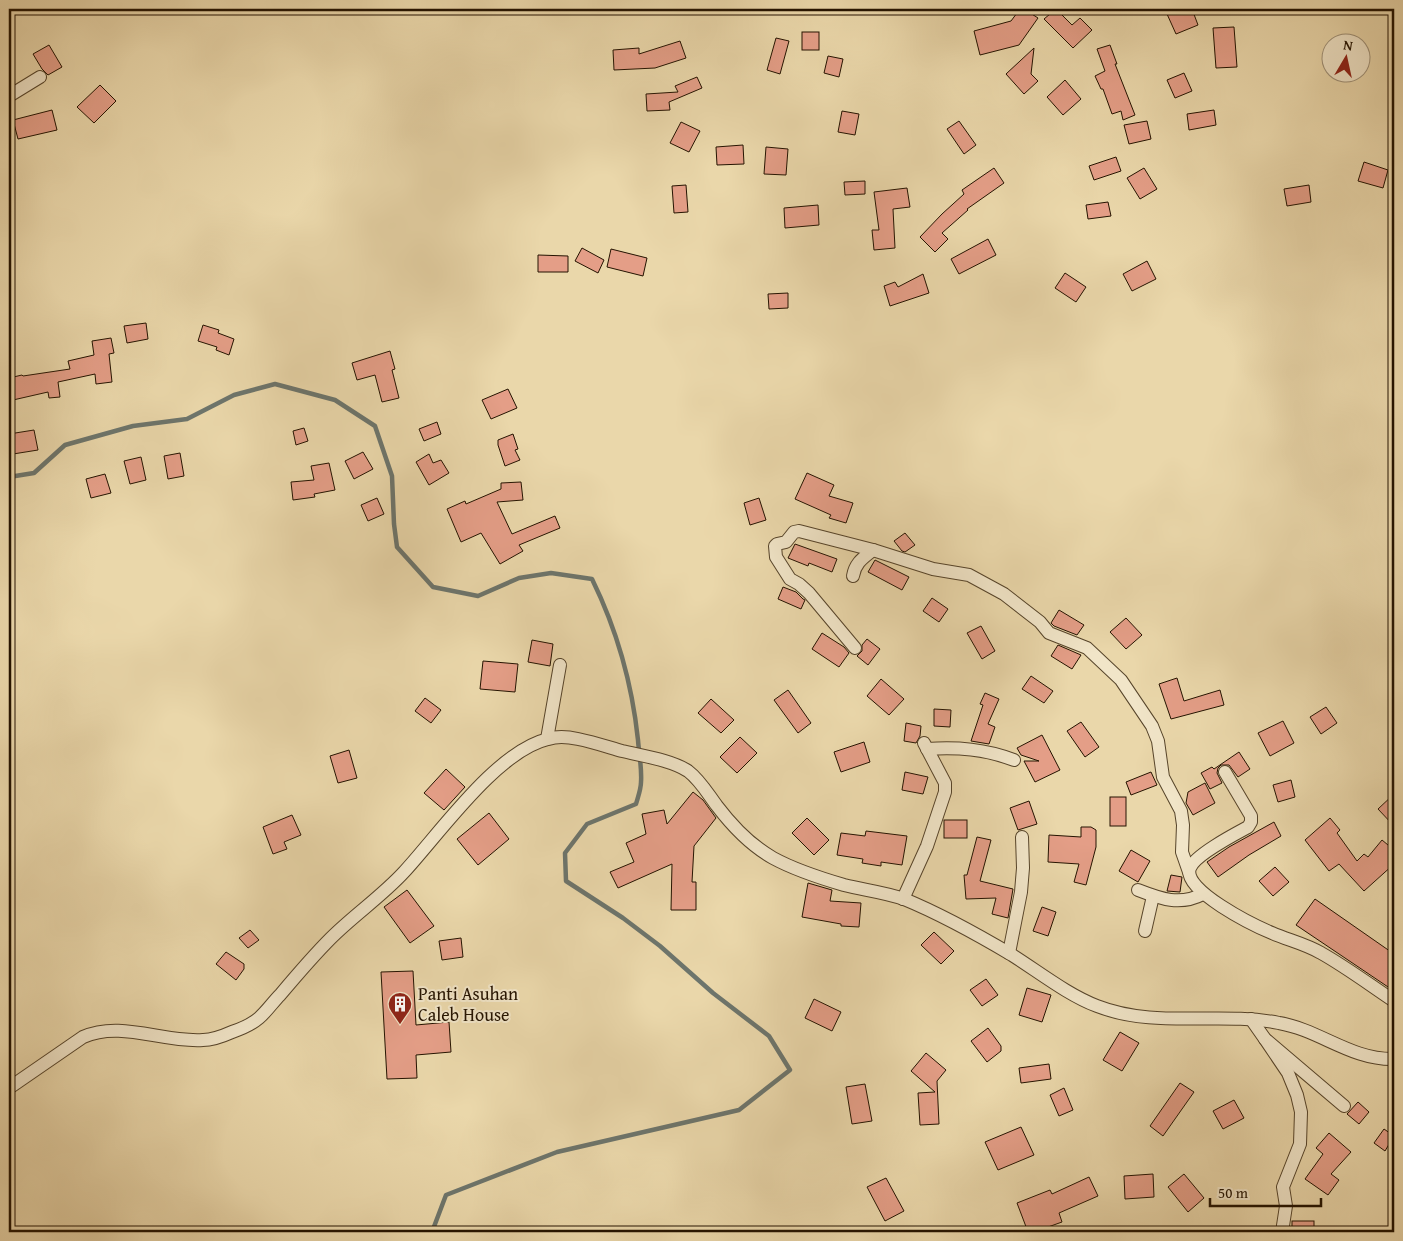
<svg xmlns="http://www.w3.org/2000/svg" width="1403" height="1241" font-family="'Gentium Book Plus',serif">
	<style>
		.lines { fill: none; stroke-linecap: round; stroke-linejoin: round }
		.stream { stroke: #6d756c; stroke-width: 4.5 }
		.building { fill: #e49e87; stroke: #241300 }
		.minor-casing { stroke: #56442a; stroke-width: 14 }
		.minor { stroke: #f1e5c8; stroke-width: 12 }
		.labels { text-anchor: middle; stroke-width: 4; stroke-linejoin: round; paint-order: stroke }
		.poi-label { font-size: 18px; fill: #241300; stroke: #f1e5c8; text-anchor: start }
	</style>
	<rect width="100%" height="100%" fill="#ead7aa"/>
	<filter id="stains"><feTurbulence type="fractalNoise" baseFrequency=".004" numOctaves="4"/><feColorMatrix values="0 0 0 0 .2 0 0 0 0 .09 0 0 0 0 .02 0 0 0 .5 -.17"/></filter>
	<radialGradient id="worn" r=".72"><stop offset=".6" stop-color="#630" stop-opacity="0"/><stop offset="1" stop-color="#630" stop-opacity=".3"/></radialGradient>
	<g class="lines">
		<path class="stream" d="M9 477 34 473 65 445 133 426 187 419 234 395 275 384 335 400 375 426 392 476 394 524 397 547 433 587 478 596 519 578 551 573 592 579C617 630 632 683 638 740 639 754 642 768 641 782 641 789 638 797 636 804L587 824 565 853 566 881 623 918 660 946 713 993 769 1036 790 1070 739 1110 557 1152 446 1195 432 1232"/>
	</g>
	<g class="building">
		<polygon points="1020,9 1024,9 1038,18 1019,45 980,55 974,31 1011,21"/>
		<polygon points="1056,9 1072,25 1080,18 1092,30 1073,48 1044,19"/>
		<polygon points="1180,9 1192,9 1198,25 1176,34 1167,14"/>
		<polygon points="1234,27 1237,67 1216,68 1213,28"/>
		<rect x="802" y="32" width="17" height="18"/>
		<polygon points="776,38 789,41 780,74 767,70"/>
		<polygon points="680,41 686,58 655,68 614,70 613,50 639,48 639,54"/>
		<polygon points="49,45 62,67 48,75 42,69 33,54"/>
		<polygon points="1110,45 1117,64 1115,64 1135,115 1123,120 1121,111 1112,114 1103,89 1101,89 1095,76 1105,71 1097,49"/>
		<polygon points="1034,48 1031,74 1038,81 1024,94 1006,74"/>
		<polygon points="828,56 843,59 839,77 824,73"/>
		<polygon points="1184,73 1192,91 1175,98 1167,80"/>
		<polygon points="697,77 702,88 669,102 670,110 647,111 646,94 678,92 675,86"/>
		<polygon points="1065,80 1081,99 1063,115 1047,97"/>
		<polygon points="100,85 116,101 94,123 77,107"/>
		<polygon points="52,110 57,130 18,139 13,120"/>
		<polygon points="1214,110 1216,125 1189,130 1187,114"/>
		<polygon points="842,111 859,114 855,135 838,132"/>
		<polygon points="959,121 976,145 964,154 947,129"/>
		<polygon points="1147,121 1151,139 1129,144 1124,125"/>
		<polygon points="681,122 700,131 689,152 670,143"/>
		<polygon points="743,145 744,164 717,165 716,147"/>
		<polygon points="766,147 788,149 786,175 764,174"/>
		<polygon points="1116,157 1121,171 1094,180 1089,166"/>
		<polygon points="1364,162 1388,170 1383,188 1358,181"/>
		<polygon points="994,168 1004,183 967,209 968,210 942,233 948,239 935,252 920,237 942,214 964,194 962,190"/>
		<polygon points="1144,168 1157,189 1140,199 1127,178"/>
		<polygon points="865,181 865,194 845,195 844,182"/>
		<polygon points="686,185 688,212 674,213 672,186"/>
		<polygon points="1309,185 1311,202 1287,206 1284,189"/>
		<polygon points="907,188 910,207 893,209 895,248 874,250 872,230 879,230 874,192"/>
		<polygon points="1108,202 1111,216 1088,219 1086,205"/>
		<polygon points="818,205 819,225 785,228 784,208"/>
		<polygon points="988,239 996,255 959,274 951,259"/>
		<polygon points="582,248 604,260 598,273 575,261"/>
		<polygon points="611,249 647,258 643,276 607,267"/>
		<polygon points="538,255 568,256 568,272 538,272"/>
		<polygon points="1147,261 1156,279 1132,291 1123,274"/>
		<polygon points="1065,273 1086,287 1076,302 1055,288"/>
		<polygon points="923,274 929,293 890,306 884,286 895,282 898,287"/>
		<polygon points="788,293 788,308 769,309 768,294"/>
		<polygon points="146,323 148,339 127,343 124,326"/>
		<polygon points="203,325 219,330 218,333 234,339 229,355 216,350 217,347 198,341"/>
		<polygon points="111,338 114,353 109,354 112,382 96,384 95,374 58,382 60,397 49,398 48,392 13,400 9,378 22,375 23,376 70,369 68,361 94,355 92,341"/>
		<polygon points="390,351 395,369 392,370 399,398 382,402 375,375 357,380 352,363"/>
		<polygon points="508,389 517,408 491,419 482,400"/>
		<polygon points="437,422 441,434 424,441 419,429"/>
		<polygon points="304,428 308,441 296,445 293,431"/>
		<polygon points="34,430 38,450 13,454 9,434"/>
		<polygon points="513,434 518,449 515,450 520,460 505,466 498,445 498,440"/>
		<polygon points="363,452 373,469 354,479 345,461"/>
		<polygon points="180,453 184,476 168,479 164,456"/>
		<polygon points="429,454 433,463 441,460 449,473 429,485 416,462"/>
		<polygon points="141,457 146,480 130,484 124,461"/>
		<polygon points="329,463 335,490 314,494 315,497 293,500 291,482 314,480 311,466"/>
		<polygon points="807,473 834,485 829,496 853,503 846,523 829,518 831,515 795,499"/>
		<polygon points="105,474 111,493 91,498 86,479"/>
		<polygon points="521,482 523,500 497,502 512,534 555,516 560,528 519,545 523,551 500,564 481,533 461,542 447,509 465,501 466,504 501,489 501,483"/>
		<polygon points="377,498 384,514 368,521 361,505"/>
		<polygon points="759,498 766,520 750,525 744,503"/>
		<polygon points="905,533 915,545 905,552 902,551 894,541"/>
		<polygon points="795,544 837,559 832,572 809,563 808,566 788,558"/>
		<polygon points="875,560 909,577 902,590 868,572"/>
		<polygon points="783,587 796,592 803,599 805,600 801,609 778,599"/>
		<polygon points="932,598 948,609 939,622 923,611"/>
		<polygon points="1059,610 1084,625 1077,635 1054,626 1051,623"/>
		<polygon points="1126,618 1142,635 1126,649 1110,632"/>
		<polygon points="981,626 995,651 982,659 967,633"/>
		<polygon points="822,633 844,647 849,653 839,667 812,649"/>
		<polygon points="867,639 880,649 868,665 857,656 862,651 862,645"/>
		<polygon points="532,640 553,644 550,666 528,662"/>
		<polygon points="1058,645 1081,655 1072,669 1051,656"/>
		<polygon points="483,661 518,664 515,692 480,689"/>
		<polygon points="1031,676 1053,691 1044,703 1022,689"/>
		<polygon points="1177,678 1184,701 1220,690 1224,705 1171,719 1159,684"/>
		<polygon points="881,679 904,699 889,715 867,696"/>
		<polygon points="788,690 811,723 798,733 774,700"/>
		<polygon points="985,693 999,699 988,724 995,727 989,744 971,741 983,705 980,704"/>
		<polygon points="425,698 441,710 431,723 415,711"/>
		<polygon points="711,699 734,720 721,733 698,713"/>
		<polygon points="1326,707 1337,723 1321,734 1310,717"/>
		<polygon points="934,709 951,710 950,727 934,726"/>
		<polygon points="1283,721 1294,743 1270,756 1258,733"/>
		<polygon points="1081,722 1099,747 1085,757 1067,731"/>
		<polygon points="906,723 921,726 920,736 916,743 904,741"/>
		<polygon points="1042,735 1060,770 1035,782 1024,761 1039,761 1021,755 1017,748"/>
		<polygon points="740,737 757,753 737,773 720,757"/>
		<polygon points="864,742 870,762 841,772 834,752"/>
		<polygon points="349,750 357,778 338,783 330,756"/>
		<polygon points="1239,752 1250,769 1238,777 1229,765 1221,765 1218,768 1217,773 1222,783 1210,789 1201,773 1212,767 1214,769"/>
		<polygon points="446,769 465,787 444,810 424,793"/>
		<polygon points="905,772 928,777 923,794 902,790"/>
		<polygon points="1151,772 1157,785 1131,795 1126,782"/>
		<polygon points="1291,780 1295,797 1278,802 1273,785"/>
		<polygon points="1205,783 1215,803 1193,815 1186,803 1188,792"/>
		<polygon points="693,792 703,800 716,818 694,846 692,882 696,882 696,910 671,910 672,864 618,888 610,872 634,862 626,843 646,834 642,814 664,810 667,824"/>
		<polygon points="1394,794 1394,826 1378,809"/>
		<rect x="1110" y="797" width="16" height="29"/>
		<polygon points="1029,801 1037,824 1018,830 1010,808"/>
		<polygon points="489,813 509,839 478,865 457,839"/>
		<polygon points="292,815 301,835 284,842 287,849 273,854 263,827"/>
		<polygon points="807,818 829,840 814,855 792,833"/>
		<polygon points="1330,818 1340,830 1337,833 1357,861 1364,854 1368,857 1382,840 1394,850 1394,864 1364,891 1339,864 1329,871 1305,840"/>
		<rect x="944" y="820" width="23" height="18"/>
		<polygon points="1274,822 1281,836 1249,855 1218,877 1207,862 1229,847"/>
		<polygon points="1081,827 1091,827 1096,830 1096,847 1086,885 1074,882 1079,864 1048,862 1049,835 1081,837"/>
		<polygon points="866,831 907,836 902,865 881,862 881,866 862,863 863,859 837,855 841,833 865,836"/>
		<polygon points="977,837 991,840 980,881 1013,889 1008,918 992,914 996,898 966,899 964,875 967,875"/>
		<polygon points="1131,850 1150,861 1138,882 1119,871"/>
		<polygon points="1275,867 1289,882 1273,896 1259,881"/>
		<polygon points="1171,875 1182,877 1180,892 1167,891"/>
		<polygon points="808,883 832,890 830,901 861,903 859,927 841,926 841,924 802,917"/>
		<polygon points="407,890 434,926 410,943 384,907"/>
		<polygon points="1315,899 1394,954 1394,991 1296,925"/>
		<polygon points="1042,907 1056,912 1048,936 1033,931"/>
		<polygon points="250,930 259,940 248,948 239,938"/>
		<polygon points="934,932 954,951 941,964 921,945"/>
		<polygon points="461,938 463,957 442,960 439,941"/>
		<polygon points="226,952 244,964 244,969 236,980 216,964"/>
		<polygon points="413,971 416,1025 449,1022 451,1052 416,1055 417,1078 387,1079 381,972"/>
		<polygon points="986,979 998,995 982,1006 970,990"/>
		<polygon points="1027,988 1051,995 1042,1022 1019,1015"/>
		<polygon points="814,999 841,1012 832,1031 805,1018"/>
		<polygon points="988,1028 1001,1046 1001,1051 987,1062 971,1041"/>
		<polygon points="1120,1032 1139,1043 1122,1071 1103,1060"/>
		<polygon points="926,1053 946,1070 937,1081 939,1124 920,1125 918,1093 935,1092 911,1071"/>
		<polygon points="1049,1064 1051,1079 1021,1083 1019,1068"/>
		<polygon points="1180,1083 1194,1092 1163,1136 1150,1126"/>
		<polygon points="865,1084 872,1121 852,1124 846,1087"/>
		<polygon points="1064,1088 1073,1110 1059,1116 1050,1095"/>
		<polygon points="1234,1100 1244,1118 1223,1129 1213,1111"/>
		<polygon points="1358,1102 1369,1112 1359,1124 1347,1114"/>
		<polygon points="1021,1127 1034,1155 998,1170 985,1142"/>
		<polygon points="1384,1129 1394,1136 1385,1151 1374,1143"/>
		<polygon points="1329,1133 1351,1152 1331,1174 1339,1180 1328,1195 1305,1179 1323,1154 1316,1148"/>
		<polygon points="1153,1174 1154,1197 1125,1199 1124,1176"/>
		<polygon points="1184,1174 1204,1198 1188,1212 1168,1187"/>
		<polygon points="1089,1177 1098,1196 1059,1213 1062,1222 1034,1232 1028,1232 1017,1203 1050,1190 1052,1194"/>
		<polygon points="886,1178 904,1211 885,1221 867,1187"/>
		<rect x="1292" y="1221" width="22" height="11"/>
	</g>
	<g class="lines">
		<g class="minor-casing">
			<g id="minor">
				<polyline points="9,96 40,77"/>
				<path d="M853 576C855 563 863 558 873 550"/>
				<polyline points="855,648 809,593 799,584 790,579 776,557 775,546 777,544 786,542 794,532 799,531 873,550 933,569 969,575 1004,594 1040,622 1049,633 1087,648 1121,680 1152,726 1158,741 1163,777 1181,811 1183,825 1182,852 1189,872"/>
				<polyline points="547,739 560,665"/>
				<path d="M927 749C958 747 985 749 1014 760"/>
				<path d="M1225 772 1251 816V822L1248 827C1235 834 1195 855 1190 868 1181 890 1255 926 1272 933 1288 940 1306 944 1321 953 1346 967 1370 985 1394 1001"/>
				<path d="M1138 890C1161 899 1180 906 1203 894"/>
				<polyline points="903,899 927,846 945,792 945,783 924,743"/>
				<polyline points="1145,931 1153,896"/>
				<polyline points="1009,953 1021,892 1023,868 1022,837"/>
				<polyline points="1251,1019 1265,1039 1344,1106"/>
				<polyline points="1265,1039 1288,1073 1297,1095 1301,1112 1300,1144 1283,1187 1286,1206 1282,1232"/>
				<path d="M9 1088 83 1037C121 1020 163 1043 203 1040 213 1040 223 1036 232 1032 241 1029 252 1024 259 1018 267 1011 273 1002 280 995 296 976 313 956 331 938 354 915 382 896 404 872 440 833 497 751 548 739 557 736 569 737 578 739 593 742 608 747 622 751 643 756 671 760 688 771 700 780 708 794 717 806 733 827 750 845 773 858 795 870 820 878 844 885 864 890 884 892 904 899 938 913 980 936 1012 955 1039 972 1068 995 1097 1006 1156 1029 1219 1011 1279 1023 1320 1030 1351 1060 1394 1059"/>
			</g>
		</g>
		<use href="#minor" class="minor"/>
	</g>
	<defs>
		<g id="building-pin" transform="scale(1.25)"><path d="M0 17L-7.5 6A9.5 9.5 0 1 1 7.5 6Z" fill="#8f2418" stroke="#f1e5c8"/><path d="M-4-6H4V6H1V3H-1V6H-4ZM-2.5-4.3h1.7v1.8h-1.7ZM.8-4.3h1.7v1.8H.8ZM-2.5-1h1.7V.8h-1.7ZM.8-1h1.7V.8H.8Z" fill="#fff"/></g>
	</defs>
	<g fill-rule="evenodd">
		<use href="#building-pin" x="400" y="1004"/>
	</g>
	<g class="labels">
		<g class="poi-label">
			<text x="418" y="1000">Panti Asuhan<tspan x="418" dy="21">Caleb House</tspan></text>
		</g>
	</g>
	<rect width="1403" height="1241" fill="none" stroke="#ead7aa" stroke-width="30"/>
	<rect x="10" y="10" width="1383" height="1221" fill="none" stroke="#241300" stroke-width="2.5"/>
	<rect x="15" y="15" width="1373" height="1211" fill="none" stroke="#241300"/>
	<g transform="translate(1346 58) rotate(9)"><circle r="24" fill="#f1e5c8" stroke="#9f9178"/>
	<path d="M0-4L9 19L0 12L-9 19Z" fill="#8f2418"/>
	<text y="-8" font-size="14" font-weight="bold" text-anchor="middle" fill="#241300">N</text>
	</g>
	<path d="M1210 1198v8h111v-8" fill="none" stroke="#241300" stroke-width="2.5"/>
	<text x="1218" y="1198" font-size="15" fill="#241300" stroke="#f1e5c8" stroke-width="4" paint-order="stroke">50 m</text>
	<rect width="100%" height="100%" filter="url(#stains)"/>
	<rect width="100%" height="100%" fill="url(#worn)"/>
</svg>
